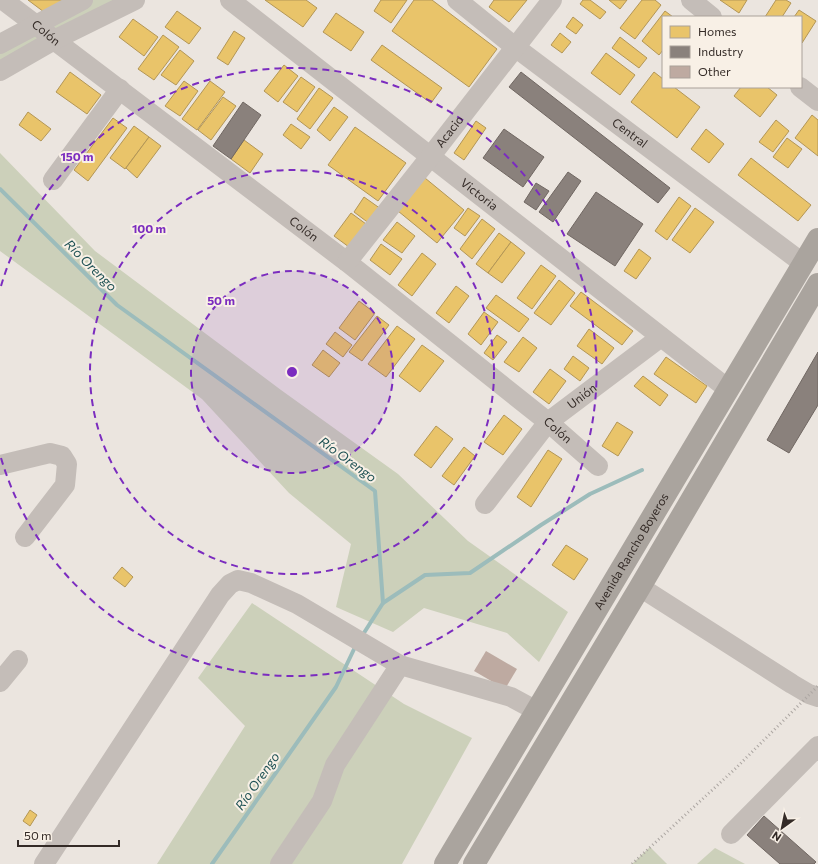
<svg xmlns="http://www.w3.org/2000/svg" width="818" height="864" font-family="Commissioner,sans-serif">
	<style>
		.green { fill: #ccd0ba }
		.homes { fill: #e9c46a; stroke: #b39656 }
		.industry { fill: #8a817c; stroke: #706762 }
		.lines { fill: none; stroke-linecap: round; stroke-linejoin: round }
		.stream { stroke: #9cbcbb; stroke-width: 4 }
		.building { fill: #beaaa1 }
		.minor { stroke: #c4bdb8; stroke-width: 20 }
		.highway { stroke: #aaa49e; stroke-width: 22 }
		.rail { stroke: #aca6a2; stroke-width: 3; stroke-dasharray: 1 3; stroke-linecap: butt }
		.ring { fill: none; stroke: #7b2cbf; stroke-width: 2; stroke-dasharray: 7 5 }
		.labels { text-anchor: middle; stroke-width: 4; stroke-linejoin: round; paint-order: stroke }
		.street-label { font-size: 12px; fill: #342b27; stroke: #f8f0e6 }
		.water-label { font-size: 13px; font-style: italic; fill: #1e5154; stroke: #f8f0e6 }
		.centre { fill: #7b2cbf; stroke: #f8f0e6; stroke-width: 2 }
		.ring-label { font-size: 12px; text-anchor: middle; font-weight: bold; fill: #7b2cbf; stroke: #f8f0e6; stroke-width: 4; stroke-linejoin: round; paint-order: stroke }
	</style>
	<rect width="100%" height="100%" fill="#ebe5df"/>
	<g class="green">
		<polygon points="91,0 129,0 0,66 0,48"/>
		<polygon points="0,153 95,251 281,390 398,474 468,541 568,612 539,662 507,633 424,608 393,632 336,607 351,544 289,493 202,399 0,251"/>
		<polygon points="252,603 404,704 472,738 402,864 157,864 245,726 198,678"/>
		<polygon points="650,847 667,864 632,864"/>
		<polygon points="715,848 745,864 697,864"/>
	</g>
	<g class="homes">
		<polygon points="28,0 73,0 48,15"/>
		<polygon points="265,0 306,0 317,8 303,27"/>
		<polygon points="381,0 407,0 391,23 374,11"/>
		<polygon points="414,0 432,0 497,49 469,87 392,31"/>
		<polygon points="494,0 527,0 509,22 489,7"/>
		<polygon points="583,0 590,0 606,12 600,19 580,4"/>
		<polygon points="609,0 627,0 620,9"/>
		<polygon points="642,0 655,0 661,5 635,39 620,28"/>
		<polygon points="720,0 747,0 739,13"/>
		<polygon points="776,0 786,0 791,3 782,17 765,17"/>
		<polygon points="799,10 816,21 802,43 801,17 794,17"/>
		<polygon points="177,11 201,28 189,44 165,27"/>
		<polygon points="665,11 673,17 663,17 663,50 659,55 642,41"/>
		<polygon points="336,13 364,32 351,51 323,32"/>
		<polygon points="573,17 583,25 576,34 566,27"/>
		<polygon points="133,19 158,37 144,56 119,37"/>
		<polygon points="234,31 245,38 228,65 217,58"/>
		<polygon points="560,33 571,42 562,53 551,45"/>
		<polygon points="163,35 179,47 154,80 138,69"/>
		<polygon points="620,37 647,58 639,68 612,48"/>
		<polygon points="382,45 442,88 431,103 371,60"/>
		<polygon points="180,50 194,61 176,85 161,75"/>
		<polygon points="606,53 635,75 620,95 591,73"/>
		<polygon points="284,65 298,76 278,102 264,91"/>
		<polygon points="70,72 101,95 87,114 56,92"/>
		<polygon points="654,72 663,79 663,87 674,87 700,107 677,138 631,102"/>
		<polygon points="301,77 315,87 297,112 283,102"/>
		<polygon points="184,81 198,91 180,116 165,106"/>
		<polygon points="210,81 225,92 197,130 182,119"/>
		<polygon points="741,87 767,87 777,95 760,117 734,96"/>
		<polygon points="319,88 333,98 310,129 297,119"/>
		<polygon points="223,97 236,106 211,140 198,130"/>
		<polygon points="334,107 348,117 330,141 317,130"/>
		<polygon points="28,112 51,129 41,141 19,125"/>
		<polygon points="812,115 818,120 818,156 795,138"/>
		<polygon points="113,118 127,128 88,181 74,170"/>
		<polygon points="776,120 789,131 773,152 759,142"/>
		<polygon points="476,121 486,128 464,160 454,153"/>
		<polygon points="291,124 310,137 301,149 283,135"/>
		<polygon points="134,126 149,137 125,169 110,158"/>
		<polygon points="355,127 406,163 378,201 328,165"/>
		<polygon points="706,129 724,144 709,163 691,149"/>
		<polygon points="149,137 161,146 137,178 126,168"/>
		<polygon points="787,138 802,149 788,168 773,157"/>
		<polygon points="244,140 263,154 250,173 231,159"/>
		<polygon points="751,158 811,205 798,221 738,175"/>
		<polygon points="425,178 464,210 437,243 398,211"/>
		<polygon points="364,197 381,209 370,224 354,212"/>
		<polygon points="679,197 691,206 667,240 655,231"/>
		<polygon points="468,208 480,216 465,236 454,228"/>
		<polygon points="695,208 714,222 690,253 672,240"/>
		<polygon points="351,213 366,224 349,247 334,236"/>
		<polygon points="482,219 495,229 472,259 460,249"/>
		<polygon points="397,222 415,236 402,253 383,240"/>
		<polygon points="499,233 511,242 488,273 476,264"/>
		<polygon points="511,242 525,253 502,283 488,273"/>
		<polygon points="381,244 402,259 390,275 370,260"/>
		<polygon points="639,249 651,258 636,279 624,271"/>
		<polygon points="422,253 436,264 412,296 398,285"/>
		<polygon points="541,265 556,276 532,309 517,298"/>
		<polygon points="559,280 575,293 551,325 534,313"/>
		<polygon points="456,286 469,296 449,323 436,313"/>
		<polygon points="581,292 633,331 622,345 570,306"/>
		<polygon points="496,295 529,319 519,332 486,308"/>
		<polygon points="359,301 375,313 355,340 339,328"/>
		<polygon points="484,312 498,322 481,345 468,334"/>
		<polygon points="377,316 389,325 362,361 349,352"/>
		<polygon points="397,326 415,339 386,377 368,364"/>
		<polygon points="589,329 614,348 602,364 577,346"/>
		<polygon points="335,332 352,345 343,357 326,344"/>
		<polygon points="497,335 507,342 493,360 484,353"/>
		<polygon points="523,337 537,348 519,372 504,362"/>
		<polygon points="422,345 444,361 420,392 399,376"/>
		<polygon points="323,350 340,363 329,377 312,365"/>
		<polygon points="573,356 589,368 580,381 564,369"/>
		<polygon points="666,357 707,386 696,403 654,374"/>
		<polygon points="550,369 566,381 549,404 533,392"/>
		<polygon points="643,376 668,395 660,406 634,386"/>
		<polygon points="504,415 522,429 503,455 484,442"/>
		<polygon points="617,422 633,432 618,456 602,446"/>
		<polygon points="436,426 453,439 431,468 414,455"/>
		<polygon points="464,447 475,456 454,485 442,476"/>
		<polygon points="548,450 562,459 531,507 517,497"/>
		<polygon points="566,545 588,559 574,580 552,565"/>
		<polygon points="122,567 133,577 125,587 113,578"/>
		<polygon points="30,810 37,815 30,826 23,821"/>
	</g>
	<g class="industry">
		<polygon points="521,72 670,188 658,203 509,87"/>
		<polygon points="243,102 261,115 231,159 213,146"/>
		<polygon points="504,129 544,157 523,187 483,158"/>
		<polygon points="568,172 581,181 553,222 539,212"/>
		<polygon points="536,183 549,191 536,210 524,202"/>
		<polygon points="596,192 643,224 615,266 567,234"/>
		<polygon points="818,352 818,405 789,453 767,440"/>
		<polygon points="764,816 816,862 814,864 780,864 747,835"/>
	</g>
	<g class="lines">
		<g class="stream">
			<polyline points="0,189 117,305 375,491 383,603 362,636"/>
			<polyline points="383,603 425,575 470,573 541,525 590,494 642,470"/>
			<polyline points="212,864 336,687 356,645"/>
		</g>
	</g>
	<polygon class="building" points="486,651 517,669 505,689 474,671"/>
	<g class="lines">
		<g class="minor">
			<path id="s1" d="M3 0 44 31 54 40 347 262 548 422 598 466"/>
			<path id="s2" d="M230 0 728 389"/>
			<path id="s3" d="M457 0 515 47 804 264"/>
			<polyline points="691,0 712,17"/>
			<polyline points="0,44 83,0"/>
			<polyline points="0,71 54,40 135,0"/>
			<polyline points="800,87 818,101"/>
			<polyline points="53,180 120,89"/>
			<path id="s4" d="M347 262 430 157 552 0"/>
			<polyline points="0,465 50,453 62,456 67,464 65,485 25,537"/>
			<path id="s5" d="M485 504 548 422 661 337"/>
			<polyline points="640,587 792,684 809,694 818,697"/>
			<polyline points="0,682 18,660"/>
			<polyline points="731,834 818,746"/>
			<polyline points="44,864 220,595 230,584 238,580 251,583 297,604 400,665 511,697 535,710"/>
			<polyline points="280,864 322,801 335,765 400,665"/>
		</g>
		<g class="highway">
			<path id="s6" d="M445 864 818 239"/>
			<polyline points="474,864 640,587 818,284"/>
		</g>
		<polyline class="rail" points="632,864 735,769 818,686"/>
	</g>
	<circle cx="292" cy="372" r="101" fill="#7b2cbf" fill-opacity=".12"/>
	<g class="ring">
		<circle cx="292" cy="372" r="101"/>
		<circle cx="292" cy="372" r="202"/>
		<path d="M1 286A304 304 0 1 1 1 458"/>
	</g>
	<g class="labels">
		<g class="street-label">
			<text dy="4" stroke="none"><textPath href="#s1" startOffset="54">Colón</textPath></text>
			<text dy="4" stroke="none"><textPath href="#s4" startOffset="166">Acacio</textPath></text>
			<text dy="4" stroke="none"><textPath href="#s3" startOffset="218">Central</textPath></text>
			<text dy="4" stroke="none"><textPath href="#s2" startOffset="316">Victoria</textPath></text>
			<text dy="4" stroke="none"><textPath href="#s1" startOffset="378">Colón</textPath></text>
			<text dy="4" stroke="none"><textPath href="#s5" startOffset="146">Unión</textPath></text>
			<text dy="4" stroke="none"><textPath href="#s1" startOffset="702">Colón</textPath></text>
			<text dy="4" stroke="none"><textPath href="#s6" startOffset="364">Avenida Rancho Boyeros</textPath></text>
		</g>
		<g class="water-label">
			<text transform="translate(91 265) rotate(45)" y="5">Río Orengo</text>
			<text transform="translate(348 459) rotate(36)" y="5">Río Orengo</text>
			<text transform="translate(257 781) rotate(-55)" y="5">Río Orengo</text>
		</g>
	</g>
	<circle cx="292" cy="372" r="6" class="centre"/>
	<g class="ring-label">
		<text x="77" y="161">150 m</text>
		<text x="149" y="233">100 m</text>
		<text x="221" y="305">50 m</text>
	</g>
	<rect x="662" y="16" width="140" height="72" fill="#f8f0e6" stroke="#aaa19a"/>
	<rect x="670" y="26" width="20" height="12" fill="#e9c46a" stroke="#aaa19a"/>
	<text x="698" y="36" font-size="12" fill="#342b27">Homes</text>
	<rect x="670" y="46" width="20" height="12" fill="#8a817c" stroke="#aaa19a"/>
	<text x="698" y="56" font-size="12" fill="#342b27">Industry</text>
	<rect x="670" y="66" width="20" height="12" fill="#beaaa1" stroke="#aaa19a"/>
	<text x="698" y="76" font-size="12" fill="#342b27">Other</text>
	<g transform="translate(782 828) rotate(213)" stroke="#f8f0e6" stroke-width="3" paint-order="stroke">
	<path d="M0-3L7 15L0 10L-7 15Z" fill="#342b27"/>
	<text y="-6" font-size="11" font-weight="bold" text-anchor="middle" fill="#342b27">N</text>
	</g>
	<path d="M18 840v6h101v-6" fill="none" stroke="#342b27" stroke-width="2"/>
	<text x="24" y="840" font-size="12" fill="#342b27" stroke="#f8f0e6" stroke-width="3" paint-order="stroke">50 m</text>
</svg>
